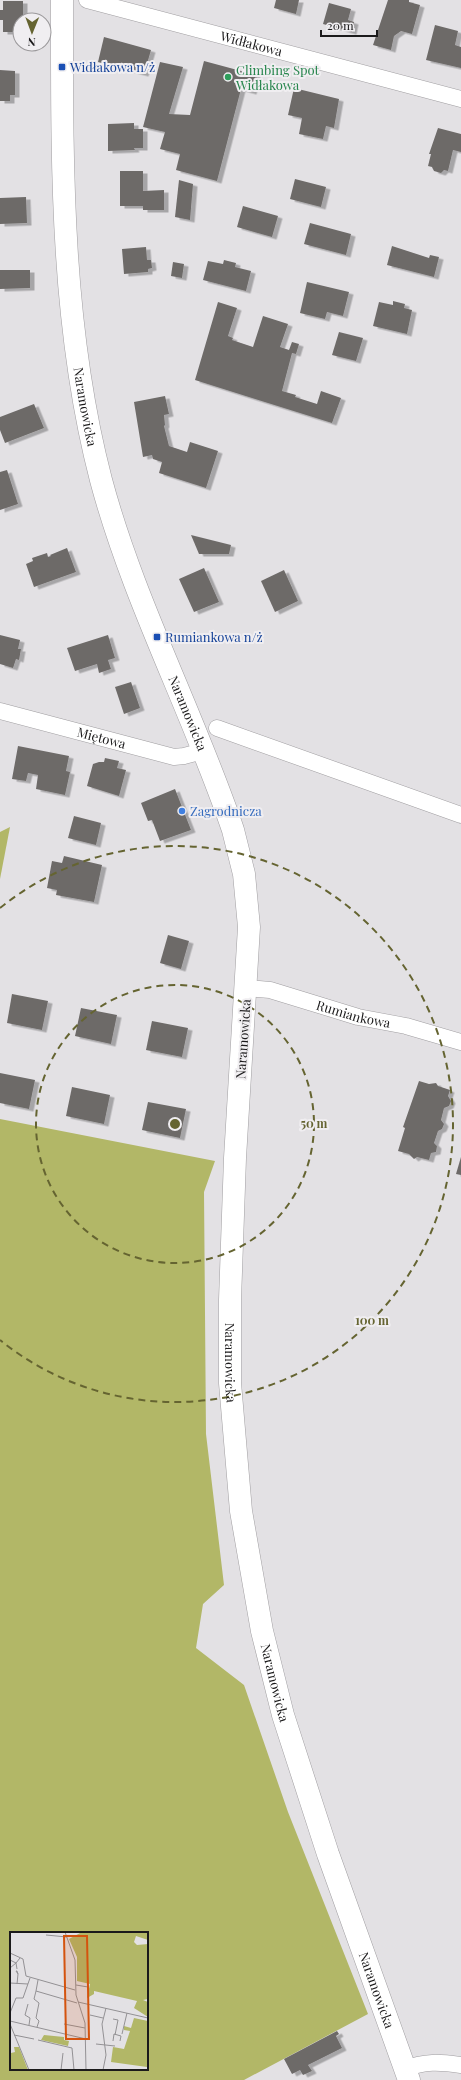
<svg xmlns="http://www.w3.org/2000/svg" width="461" height="2080" font-family="'Playfair Display',serif">
	<style>
		.green { fill: #b2b767; fill-rule: evenodd }
		.building { fill: #6d6a68; filter: url(#shadow) }
		.lines { fill: none; stroke-linecap: round; stroke-linejoin: round }
		.street-casing { stroke: #a09ea1; stroke-width: 17 }
		.secondary-casing { stroke: #a09ea1; stroke-width: 23 }
		.street { stroke: #fff; stroke-width: 16 }
		.secondary { stroke: #fff; stroke-width: 22 }
		.ring { fill: none; stroke: #656431; stroke-width: 2; stroke-dasharray: 7 5 }
		.transit-dot { fill: #1a4fb4; stroke: #f0eef1; stroke-width: 1.5 }
		.leisure-dot { fill: #2e9e5b; stroke: #f0eef1; stroke-width: 1.5 }
		.shop-dot { fill: #3f7fe0; stroke: #f0eef1; stroke-width: 1.5 }
		.labels { text-anchor: middle; stroke-width: 4; stroke-linejoin: round; paint-order: stroke }
		.street-label { font-size: 13px; fill: #1b1a1b; stroke: #f0eef1 }
		.transit-label { font-size: 13px; fill: #164399; stroke: #f0eef1; text-anchor: start }
		.leisure-label { font-size: 13px; fill: #27864d; stroke: #f0eef1; text-anchor: start }
		.shop-label { font-size: 13px; fill: #366cbe; stroke: #f0eef1; text-anchor: start }
		.inset-road { fill: none; stroke: #939194; stroke-width: 1 }
		.view { fill: #d4530e; fill-opacity: 0.15; stroke: #d4530e; stroke-width: 2 }
		.inset-edge { fill: none; stroke: #1b1a1b; stroke-width: 2 }
		.centre { fill: #656431; stroke: #f0eef1; stroke-width: 2 }
		.ring-label { font-size: 12px; text-anchor: middle; font-weight: bold; fill: #656431; stroke: #f0eef1; stroke-width: 4; stroke-linejoin: round; paint-order: stroke }
	</style>
	<defs>
		<filter id="shadow"><feDropShadow dx="4.5" dy="2.5" stdDeviation="0" flood-color="#0004"/></filter>
	</defs>
	<rect width="100%" height="100%" fill="#e3e1e4"/>
	<g class="green">
		<polygon points="10,827 0,879 0,832"/>
		<path d="M0 1119 215 1161 204 1192 206 1434 224 1585 203 1604 196 1648 244 1685 288 1812 368 2014 244 2080H0ZM11 1933H147V2069H11Z"/>
	</g>
	<g class="building">
		<polygon points="276,0 299,0 296,14 274,8"/>
		<polygon points="388,0 409,0 409,2 420,5 412,34 401,31 394,36 391,50 373,45"/>
		<polygon points="3,1 23,1 23,20 20,20 20,32 3,32 3,20 0,20 0,10 3,10"/>
		<polygon points="329,3 351,9 348,20 354,22 352,32 323,24"/>
		<polygon points="435,25 458,31 455,45 461,47 461,68 426,60"/>
		<polygon points="104,37 151,50 144,74 98,62"/>
		<polygon points="204,61 256,75 252,92 241,89 217,181 176,170 180,154 160,149 165,132 143,127 160,62 183,67 169,114 190,115"/>
		<polygon points="0,70 15,71 15,95 10,95 10,101 0,101"/>
		<polygon points="294,88 339,99 334,128 326,126 323,139 299,134 302,118 288,115"/>
		<polygon points="134,123 134,129 143,129 143,148 134,148 135,150 108,151 108,124"/>
		<polygon points="438,128 461,134 461,152 453,150 448,171 444,170 441,173 434,171 432,167 428,166 431,154 429,154"/>
		<polygon points="120,171 143,171 143,191 164,190 164,210 143,210 143,206 120,206"/>
		<polygon points="295,179 326,187 321,207 290,199"/>
		<polygon points="179,180 193,184 190,220 175,217"/>
		<polygon points="26,197 27,223 0,224 0,198"/>
		<polygon points="243,206 278,216 272,237 237,227"/>
		<polygon points="310,223 351,234 346,255 304,244"/>
		<polygon points="392,246 429,258 430,255 439,257 434,277 387,265"/>
		<polygon points="146,247 147,260 151,260 152,268 148,269 148,272 124,274 122,249"/>
		<polygon points="224,260 236,263 235,267 251,271 246,291 203,280 208,261 223,264"/>
		<polygon points="173,262 184,264 182,278 171,276"/>
		<polygon points="0,270 30,270 30,288 0,289"/>
		<polygon points="307,282 349,292 343,316 327,312 325,319 300,313"/>
		<polygon points="393,301 405,304 404,308 412,310 407,334 373,326 379,302 393,305"/>
		<polygon points="218,302 237,308 228,336 233,338 232,340 253,347 263,316 288,324 280,347 289,350 292,342 299,344 296,354 292,353 282,391 296,395 295,397 317,404 321,391 341,398 332,423 195,380"/>
		<polygon points="339,332 363,338 356,361 332,355"/>
		<polygon points="165,396 169,414 164,415 165,425 164,426 169,446 187,452 190,442 218,451 206,488 159,473 162,462 153,459 152,455 143,457 134,402"/>
		<polygon points="34,404 44,428 5,443 0,430 0,417"/>
		<polygon points="7,470 18,504 0,510 0,472"/>
		<polygon points="191,535 231,545 229,554 199,554"/>
		<polygon points="67,548 76,572 34,587 26,564 33,561 32,558 47,553 48,557 51,556 50,555"/>
		<polygon points="204,568 219,602 194,612 179,579"/>
		<polygon points="284,570 298,601 275,612 261,581"/>
		<polygon points="0,635 20,640 18,649 21,649 19,660 16,659 13,668 0,664"/>
		<polygon points="108,635 115,658 108,660 111,669 99,673 97,664 75,671 67,648"/>
		<polygon points="131,682 140,708 124,714 115,687"/>
		<polygon points="18,746 69,756 66,771 70,772 65,795 36,789 38,775 28,773 26,781 12,779"/>
		<polygon points="105,758 119,761 117,768 126,770 119,796 87,786 93,764 99,762 104,762"/>
		<polygon points="175,789 191,830 160,841 152,820 148,821 141,803"/>
		<polygon points="74,816 101,823 96,845 68,838"/>
		<polygon points="64,856 102,865 94,902 56,895 57,890 47,888 52,861 62,863"/>
		<polygon points="168,935 189,941 181,969 160,963"/>
		<polygon points="12,994 48,1001 42,1030 7,1023"/>
		<polygon points="81,1008 117,1015 111,1044 75,1036"/>
		<polygon points="152,1021 188,1028 182,1057 146,1050"/>
		<polygon points="0,1073 35,1080 29,1109 0,1103"/>
		<polygon points="419,1081 429,1084 436,1083 438,1086 450,1090 448,1096 451,1101 449,1106 444,1108 441,1120 444,1124 442,1129 438,1131 434,1143 437,1146 436,1152 431,1153 429,1160 417,1157 414,1159 409,1154 398,1151 405,1128 403,1127"/>
		<polygon points="72,1087 110,1095 104,1124 66,1116"/>
		<polygon points="148,1102 186,1109 180,1138 142,1130"/>
		<polygon points="461,1157 461,1175 456,1174"/>
		<polygon points="337,2031 339,2034 336,2036 342,2048 308,2065 312,2071 303,2075 300,2070 292,2074 284,2059"/>
	</g>
	<g class="lines">
		<g class="street-casing">
			<g id="street">
				<path id="s1" d="M87 0 461 99"/>
				<path id="s2" d="M0 711 174 757 184 756 203 751"/>
				<polyline points="217,728 461,815"/>
				<path id="s3" d="M247 988 270 990 358 1017 406 1026 461 1042"/>
				<path d="M405 2069C424 2061 440 2062 461 2065"/>
			</g>
		</g>
		<g class="secondary-casing">
			<g id="secondary">
				<path id="s4" d="M62 0C62 160 60 323 101 480 133 600 193 712 233 830L244 874 249 927 235 1158 230 1300V1383L241 1511 262 1631 283 1715 328 1854 409 2080"/>
			</g>
		</g>
		<use href="#street" class="street"/>
		<use href="#secondary" class="secondary"/>
	</g>
	<g class="ring">
		<circle cx="175" cy="1124" r="139"/>
		<path d="M0 908A278 278 0 1 1 0 1340"/>
	</g>
	<g class="transit-dot">
		<rect x="58" y="63" width="8" height="8" rx="2"/>
		<rect x="153" y="633" width="8" height="8" rx="2"/>
	</g>
	<circle class="leisure-dot" cx="228" cy="77" r="4"/>
	<circle class="shop-dot" cx="182" cy="811" r="4"/>
	<g class="labels">
		<g class="street-label">
			<text dy="5" stroke="none"><textPath href="#s1" startOffset="170">Widłakowa</textPath></text>
			<text dy="5" stroke="none"><textPath href="#s4" startOffset="408">Naramowicka</textPath></text>
			<text dy="5" stroke="none"><textPath href="#s4" startOffset="732">Naramowicka</textPath></text>
			<text dy="5" stroke="none"><textPath href="#s2" startOffset="105">Miętowa</textPath></text>
			<text dy="5" stroke="none"><textPath href="#s3" startOffset="110">Rumiankowa</textPath></text>
			<text transform="translate(243 1039) rotate(-86)" y="5">Naramowicka</text>
			<text dy="5" stroke="none"><textPath href="#s4" startOffset="1392">Naramowicka</textPath></text>
			<text dy="5" stroke="none"><textPath href="#s4" startOffset="1716">Naramowicka</textPath></text>
			<text dy="5" stroke="none"><textPath href="#s4" startOffset="2040">Naramowicka</textPath></text>
		</g>
		<g class="transit-label">
			<text x="70" y="72">Widłakowa n/ż</text>
			<text x="165" y="642">Rumiankowa n/ż</text>
		</g>
		<g class="leisure-label">
			<text x="236" y="75">Climbing Spot<tspan x="236" dy="15">Widłakowa</tspan></text>
		</g>
		<g class="shop-label">
			<text x="190" y="816">Zagrodnicza</text>
		</g>
	</g>
	<g transform="translate(10 1932)">
		<rect width="138" height="138" fill="#e3e1e4"/>
		<path d="M72 0H138V8L126 4 124 10 127 13 138 12V67L133 68 138 70V85L124 76 127 69 84 59V62L77 66 80 52 67 49V25L59 7ZM124 86 138 89 137 135 101 130 103 115 114 117 120 99 114 98V94L121 96ZM34 103 54 105V108L59 109 58 114 31 108ZM4 115H9L18 138H0L1 121 5 120Z" fill="#b2b767"/>
		<path class="inset-road" d="M55 0 65 28 66 63 75 91 76 138M36 3 57 5M0 21 13 27 16 44 65 58M0 28 6 31 10 26M0 36 6 31 7 37M28 48 26 59 67 71M0 51 18 52M7 52 8 42 7 39H6L8 42M66 53 78 55M26 59 24 67 29 71 26 86 29 89 27 95M68 70 138 86M18 72 15 83 20 86 19 93M0 81 6 66H13L20 46M80 83 93 86M103 87 108 88 105 103M0 89 76 107M0 92 19 138M54 92 75 96M112 102 117 81M4 103 24 107M28 108 62 116 64 138M103 109 104 102 111 104 110 109M86 112 105 114M51 138 53 121M93 138 96 123 92 92 96 76"/>
		<path class="view" d="M54 4H77L79 107H56Z"/>
		<rect width="138" height="138" class="inset-edge"/>
	</g>
	<circle cx="175" cy="1124" r="6" class="centre"/>
	<g class="ring-label">
		<text x="314" y="1128">50 m</text>
		<text x="372" y="1325">100 m</text>
	</g>
	<g transform="translate(32 32) rotate(181)"><circle r="19" fill="#f0eef1" stroke="#9b999b"/>
	<path d="M0-3L7 15L0 10L-7 15Z" fill="#656431"/>
	<text y="-6" font-size="11" font-weight="bold" text-anchor="middle" fill="#1b1a1b">N</text>
	</g>
	<path d="M321 30v6h56v-6" fill="none" stroke="#1b1a1b" stroke-width="2"/>
	<text x="327" y="30" font-size="12" fill="#1b1a1b" stroke="#f0eef1" stroke-width="3" paint-order="stroke">20 m</text>
</svg>
